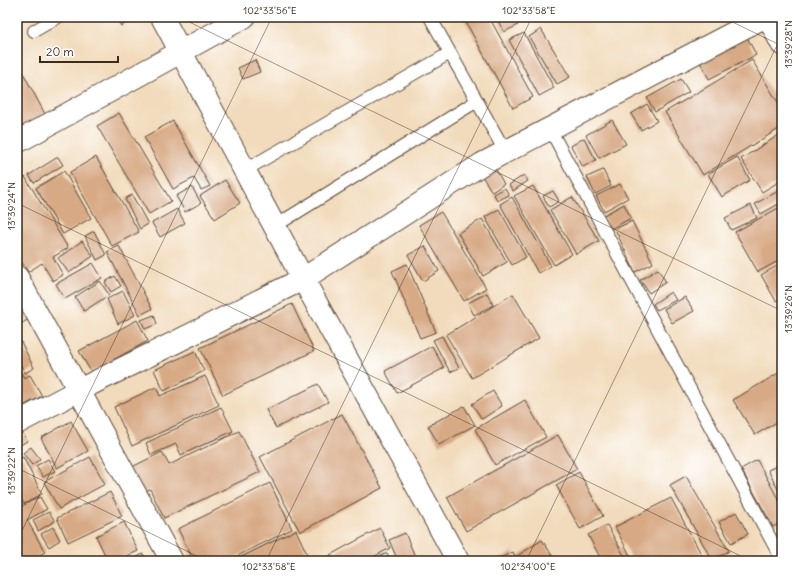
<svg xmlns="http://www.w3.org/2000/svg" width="799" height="578" font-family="Delius,sans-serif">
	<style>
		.building { fill: #d7a984 }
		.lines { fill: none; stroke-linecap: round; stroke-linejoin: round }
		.service-casing { stroke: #564536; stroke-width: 14 }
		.minor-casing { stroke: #564536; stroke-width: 24 }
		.tertiary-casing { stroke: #564536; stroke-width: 24 }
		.service { stroke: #fff; stroke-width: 12 }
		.minor { stroke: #fff; stroke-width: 22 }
		.tertiary { stroke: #fff; stroke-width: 22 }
		.ticks { fill: none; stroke: #3b2a1e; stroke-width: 1; stroke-opacity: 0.45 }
		.neatline { fill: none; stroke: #3b2a1e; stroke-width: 1.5 }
		.ticks-label { font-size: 10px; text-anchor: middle; fill: #3b2a1e }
	</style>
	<rect width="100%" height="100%" fill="#fff"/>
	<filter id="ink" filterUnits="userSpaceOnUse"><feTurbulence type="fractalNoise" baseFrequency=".025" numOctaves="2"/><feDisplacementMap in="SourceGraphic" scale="8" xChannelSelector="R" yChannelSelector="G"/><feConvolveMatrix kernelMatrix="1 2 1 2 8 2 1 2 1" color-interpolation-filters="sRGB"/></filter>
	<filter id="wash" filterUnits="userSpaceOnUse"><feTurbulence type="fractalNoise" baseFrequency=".012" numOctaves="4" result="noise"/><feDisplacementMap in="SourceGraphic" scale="16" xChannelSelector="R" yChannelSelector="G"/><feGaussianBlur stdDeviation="0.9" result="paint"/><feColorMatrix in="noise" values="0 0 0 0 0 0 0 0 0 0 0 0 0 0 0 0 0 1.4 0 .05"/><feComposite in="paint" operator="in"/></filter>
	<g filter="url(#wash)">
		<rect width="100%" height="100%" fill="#f2dbbc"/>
		<g id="blocks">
			<g class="building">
				<polygon points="116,17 136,17 121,26"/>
				<polygon points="463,17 489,17 533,97 513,108"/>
				<polygon points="496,17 513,17 518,25 504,32"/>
				<polygon points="541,29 570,77 557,84 529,37"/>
				<polygon points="524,33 554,88 539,96 509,40"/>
				<polygon points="747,37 756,55 709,79 700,62"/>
				<polygon points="255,60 260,72 243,79 238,68"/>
				<polygon points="752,60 782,109 782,127 703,175 665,112"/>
				<polygon points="20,67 46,116 17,131 17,68"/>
				<polygon points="681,79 689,92 655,112 647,98"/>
				<polygon points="647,104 657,121 641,130 631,114"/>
				<polygon points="119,113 171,201 149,214 97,126"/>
				<polygon points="612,120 626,144 599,158 586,135"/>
				<polygon points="173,121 210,186 201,190 194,178 173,189 144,137"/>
				<polygon points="782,133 782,180 762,192 741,159"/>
				<polygon points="584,138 596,160 583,167 571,146"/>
				<polygon points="58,157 63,165 34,183 29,175"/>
				<polygon points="96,157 139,232 112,246 70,172"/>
				<polygon points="737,157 750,180 722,197 708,174"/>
				<polygon points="495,168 504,184 492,192 482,176"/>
				<polygon points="603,170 611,186 595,194 587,177"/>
				<polygon points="64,171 91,218 63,234 36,188"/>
				<polygon points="524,175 528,181 513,191 509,185"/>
				<polygon points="25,177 68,248 53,257 63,275 53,281 42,263 28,272 17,254 17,182"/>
				<polygon points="225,180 240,203 215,219 200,196"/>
				<polygon points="620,184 628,198 604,211 596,196"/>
				<polygon points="533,186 572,254 554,265 514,196"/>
				<polygon points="192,187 201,203 185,212 176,196"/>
				<polygon points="505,188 509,195 497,201 494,194"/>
				<polygon points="782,189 782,202 761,214 755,204"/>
				<polygon points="553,191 559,201 549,207 543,196"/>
				<polygon points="132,195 148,224 140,229 125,199"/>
				<polygon points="512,197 551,266 538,273 500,204"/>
				<polygon points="572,197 599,241 576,254 550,210"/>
				<polygon points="624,204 631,218 609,230 602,216"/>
				<polygon points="751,205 757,218 731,230 725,218"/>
				<polygon points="782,206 782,259 758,272 735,232"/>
				<polygon points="177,209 185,223 160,237 152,223"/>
				<polygon points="499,209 526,257 512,265 485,217"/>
				<polygon points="441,212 486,288 464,301 419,225"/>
				<polygon points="482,219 507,262 483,276 458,233"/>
				<polygon points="632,221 653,263 635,272 615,229"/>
				<polygon points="94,231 106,255 97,260 85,236"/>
				<polygon points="82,241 93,256 69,273 58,258"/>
				<polygon points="119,246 152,309 140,315 107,252"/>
				<polygon points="425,246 439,271 423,281 408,255"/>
				<polygon points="93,263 102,278 65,299 56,284"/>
				<polygon points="782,263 782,297 776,301 761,275"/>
				<polygon points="407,264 436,332 420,338 392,271"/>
				<polygon points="658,269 666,282 649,293 640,280"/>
				<polygon points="115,276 121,286 111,292 105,282"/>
				<polygon points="100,281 109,295 84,311 75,297"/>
				<polygon points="123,291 135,315 118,324 107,299"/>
				<polygon points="671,292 676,300 657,310 653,304"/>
				<polygon points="487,293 493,305 474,315 468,303"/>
				<polygon points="513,294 539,338 472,378 446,335"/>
				<polygon points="685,297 694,311 672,323 664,309"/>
				<polygon points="17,301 29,319 19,325 17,322"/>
				<polygon points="292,304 314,351 223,395 200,348"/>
				<polygon points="154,315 157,324 145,329 141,320"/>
				<polygon points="137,320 148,341 91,372 79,351"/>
				<polygon points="17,334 34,368 25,373 17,358"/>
				<polygon points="442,336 459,368 450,372 433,340"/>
				<polygon points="432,346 444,368 397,393 385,371"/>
				<polygon points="195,351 204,371 164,391 154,370"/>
				<polygon points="17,365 24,378 30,375 42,396 17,409"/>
				<polygon points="782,371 782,419 755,435 733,400"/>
				<polygon points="205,376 219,405 132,446 114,407 156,387 160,396"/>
				<polygon points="318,384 328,402 276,428 266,410"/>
				<polygon points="493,391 502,406 482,419 472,404"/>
				<polygon points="525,400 546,437 495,465 475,429"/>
				<polygon points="464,406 475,425 439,445 428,426"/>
				<polygon points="221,407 233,431 181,455 176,444 151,455 146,443"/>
				<polygon points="342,414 382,488 300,532 260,457"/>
				<polygon points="71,421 88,451 57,468 41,438"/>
				<polygon points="21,430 27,441 17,447 17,433"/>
				<polygon points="239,431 260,472 164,518 150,489 138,495 126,470 162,452 169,465"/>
				<polygon points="558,435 577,469 466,531 447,497"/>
				<polygon points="31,447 40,459 32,465 23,453"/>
				<polygon points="23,457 42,494 24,504 17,491 17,460"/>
				<polygon points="90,457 105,484 59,509 44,482"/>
				<polygon points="48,459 55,471 43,477 36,466"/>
				<polygon points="757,460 782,506 782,522 773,527 741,469"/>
				<polygon points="777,466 782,476 782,497 768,470"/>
				<polygon points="579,472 603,516 580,529 556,485"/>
				<polygon points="686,476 729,551 712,560 670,485"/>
				<polygon points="270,483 292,529 227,561 194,561 178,529"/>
				<polygon points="110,492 122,516 68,542 57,518"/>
				<polygon points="40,497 47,509 27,520 45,552 28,561 17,561 17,502 20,507"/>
				<polygon points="671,498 705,561 633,561 615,527"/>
				<polygon points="49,512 55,521 38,531 33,520"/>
				<polygon points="736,512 748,534 731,543 719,522"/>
				<polygon points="124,522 138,551 117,561 108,561 96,536"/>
				<polygon points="607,525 627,561 602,561 588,535"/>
				<polygon points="53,527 60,540 49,547 41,534"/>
				<polygon points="380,528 390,548 366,561 334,561 330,555"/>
				<polygon points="296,530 307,554 292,561 233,561"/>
				<polygon points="405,533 417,561 398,561 389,540"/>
				<polygon points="542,540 556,561 520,561 517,556"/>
				<polygon points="513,552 517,561 498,561 497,559"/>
				<polygon points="387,553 391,561 371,561"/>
				<polygon points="143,554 147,561 129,561"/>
			</g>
		</g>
	</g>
	<g filter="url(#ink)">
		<use href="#blocks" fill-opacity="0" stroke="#564536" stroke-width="1"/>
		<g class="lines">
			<g class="service-casing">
				<g id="service">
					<polyline points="430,17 506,153"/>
					<polyline points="34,31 58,17"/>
					<polyline points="550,129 782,560"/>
					<polyline points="245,170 450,53"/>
					<polyline points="275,226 477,101"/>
				</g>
			</g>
			<g class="minor-casing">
				<g id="minor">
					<polyline points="162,17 303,279 458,561"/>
					<polyline points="768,17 782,44"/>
					<polyline points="17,277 172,561"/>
					<polyline points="17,423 79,390 303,279 482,164 764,17"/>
				</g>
			</g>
			<g class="tertiary-casing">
				<polyline id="tertiary" points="17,142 244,17"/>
			</g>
			<use href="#service" class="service"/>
			<use href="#minor" class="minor"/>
			<use href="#tertiary" class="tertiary"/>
		</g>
	</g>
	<path class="ticks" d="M179 17 782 311M722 17 782 46M17 203 751 561M17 468 207 561M17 541 272 17M266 561 532 17M526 561 782 35"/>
	<rect width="799" height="578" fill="none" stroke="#fff" stroke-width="44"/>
	<path d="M40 56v6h78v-6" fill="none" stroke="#3b2a1e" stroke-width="2"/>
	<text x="46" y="56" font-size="12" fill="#3b2a1e" stroke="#ffffff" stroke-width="3" paint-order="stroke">20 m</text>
	<rect x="22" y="22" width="755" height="534" class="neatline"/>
	<g class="ticks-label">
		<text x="270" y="14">102°33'56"E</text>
		<text x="529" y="14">102°33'58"E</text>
		<text transform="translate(788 44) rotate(-90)" y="4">13°39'28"N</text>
		<text transform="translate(11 206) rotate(-90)" y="4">13°39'24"N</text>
		<text transform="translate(788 309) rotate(-90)" y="4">13°39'26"N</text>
		<text transform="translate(11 471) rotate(-90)" y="4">13°39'22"N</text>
		<text x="269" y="570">102°33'58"E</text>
		<text x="528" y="570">102°34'00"E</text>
	</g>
</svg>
